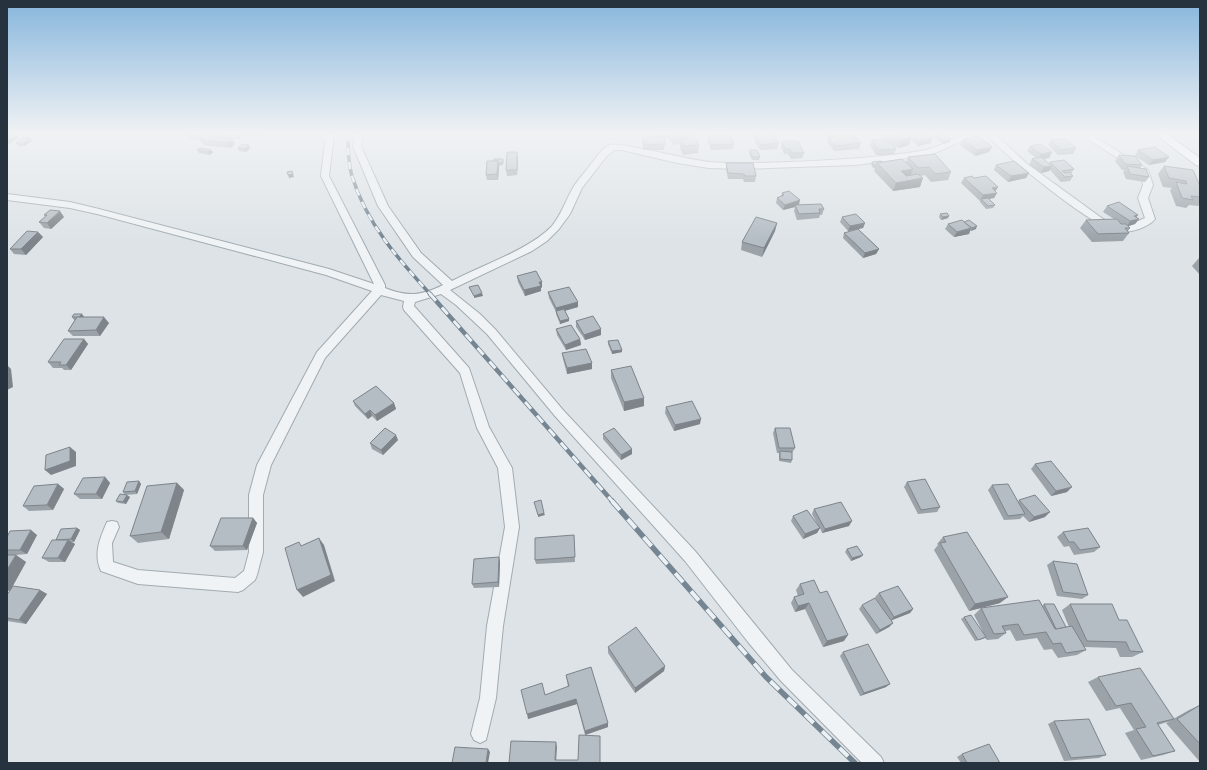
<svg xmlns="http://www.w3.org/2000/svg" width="1207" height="770" font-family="'DejaVu Sans',sans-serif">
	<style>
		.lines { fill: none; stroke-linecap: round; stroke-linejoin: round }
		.minor-casing { stroke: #a2abb1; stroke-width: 2 }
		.major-casing { stroke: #9baab3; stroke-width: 2 }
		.minor { fill: #eff3f5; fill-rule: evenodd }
		.major { fill: #fff; fill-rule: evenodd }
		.rail-far2-casing { stroke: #758591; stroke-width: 3.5 }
		.rail-far1-casing { stroke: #758591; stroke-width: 4.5 }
		.rail-casing { stroke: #758591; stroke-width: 5.5 }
		.rail-far2 { stroke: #ecf1f5; stroke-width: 2.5; stroke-dasharray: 7; stroke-linecap: butt }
		.rail-far1 { stroke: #ecf1f5; stroke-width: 3; stroke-dasharray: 9; stroke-linecap: butt }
		.rail { stroke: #ecf1f5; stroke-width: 4; stroke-dasharray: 12; stroke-linecap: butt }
		.wall { fill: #9ba3a9; fill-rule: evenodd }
		.shaded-wall { fill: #7e8489 }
		.building { fill: #b4bdc4; stroke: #7e8489 }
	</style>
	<rect width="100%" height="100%" fill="#dde3e7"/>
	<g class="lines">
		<g class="minor-casing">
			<g id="minor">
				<path d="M326 134H334L329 176 385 285V288C408 297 421 296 443 285L413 257 378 206 353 146 355 134H363L361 146 388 206 421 253 452 281C482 265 529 250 552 226 562 214 566 199 574 186 580 177 588 169 594 160 598 155 603 148 609 145 617 141 693 161 710 162 736 164 762 163 788 162 833 160 877 158 921 151 941 148 957 134 978 134L930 155 856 165 742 169 709 168 677 163 622 150H614L606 157 582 188 570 214 559 229 547 241 532 251 450 290 480 314 495 329 563 410 695 551 792 670 881 757 884 763H862L781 681 748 642 685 561 555 416 487 334 456 305 441 294 415 302 414 306 469 368 489 427 512 468 519 527 503 626 496 698 486 740 480 743 474 740 471 734 480 698 487 626 505 527 498 468 477 428 460 373 404 310 403 307 404 301 381 295 325 358 271 465 263 495V552L257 575 255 580 243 590 238 592 138 584 101 571C93 554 100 538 107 522L112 521 117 522 119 527 112 543 113 562 138 570 235 578 244 571 249 552V495L257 465 317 352 372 291 326 275 97 214 70 208 7 200V194L70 202 99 209 329 269 374 284 321 176Z"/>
				<path d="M986 134H995L1026 163 1103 219 1119 226 1129 225 1145 218 1138 198 1143 185 1141 173 1080 134H1090L1148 170 1153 185 1148 198 1155 219C1148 228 1129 233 1118 232 1097 230 1001 153 986 134Z"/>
			</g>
		</g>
		<g class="major-casing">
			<polygon id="major" points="1155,134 1167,134 1200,158 1200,166 1196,165"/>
		</g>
		<use href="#minor" class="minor"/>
		<use href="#major" class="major"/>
		<g class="rail-far2-casing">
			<path id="rail-far2" d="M348 134C348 148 348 163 352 176 366 223 399 260 431 295"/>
		</g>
		<g class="rail-far1-casing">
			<polyline id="rail-far1" points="430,294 613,502"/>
		</g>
		<g class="rail-casing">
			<polyline id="rail" points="612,501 766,677 855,763"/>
		</g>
		<use href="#rail-far2" class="rail-far2"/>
		<use href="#rail-far1" class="rail-far1"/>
		<use href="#rail" class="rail"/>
	</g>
	<g class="wall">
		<path d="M186 134H244L239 139H232L235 144 230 148 203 145 200 140 189 139ZM220 134 222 135 223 138 218 137Z"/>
		<polygon points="250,134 262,134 260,136 251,136"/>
		<polygon points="656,134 693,134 699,145 698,153 683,155 680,148 680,144 673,145 669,138 664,138 664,150 643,150 643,136 657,137"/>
		<polygon points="754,134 773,134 779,143 777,149 760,150 753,139"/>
		<polygon points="826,134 846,134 846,135 861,143 859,149 834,151 827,142 828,138"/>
		<polygon points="877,134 928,134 933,138 931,143 918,146 911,140 909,145 899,148 893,145 896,149 894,155 876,155 870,145 872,140 889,142"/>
		<polygon points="935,135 951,139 950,142 943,144 934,138"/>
		<polygon points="708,136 734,144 733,149 711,150 708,142"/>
		<polygon points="963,139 992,147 989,152 975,156 960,145"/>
		<polygon points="1051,140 1076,148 1073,154 1058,155 1048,145"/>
		<polygon points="32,141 24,146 18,146 16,143"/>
		<polygon points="782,141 804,153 802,158 791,159 788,154 784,154 781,147"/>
		<polygon points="1030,146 1052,152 1049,158 1043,159 1049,164 1050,162 1074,169 1071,174 1073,176 1070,181 1061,182 1050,170 1049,171 1041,173 1029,165 1032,159 1036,158 1027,151"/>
		<polygon points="238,148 250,148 246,152 239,151"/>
		<polygon points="197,150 213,152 210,155 199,153"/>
		<polygon points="750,150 760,157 759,160 752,160 749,153"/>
		<polygon points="1138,150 1165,162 1149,165 1135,156"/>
		<polygon points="517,152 518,158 517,175 507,176 506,170"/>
		<polygon points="1119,155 1142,165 1140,168 1149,177 1145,182 1126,179 1123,172 1125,170 1122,170 1115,161"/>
		<polygon points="908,157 951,172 948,180 931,182 925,175 921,176 920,187 893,191 874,171 875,168 873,168 871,164 872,162 906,162"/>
		<polygon points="487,161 503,162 503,165 499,166 498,180 487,180 486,175"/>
		<polygon points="726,163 756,176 755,182 744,182 743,179 728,179 726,169"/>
		<polygon points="996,165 1029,173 1026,178 1008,182 994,170"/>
		<polygon points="1164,166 1200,186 1200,204 1198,206 1189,205 1186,208 1176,206 1170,190 1172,188 1163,187 1158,174"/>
		<polygon points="964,178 974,178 998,187 995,191 997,193 994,198 989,199 995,205 993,208 986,209 980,202 980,201 961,183"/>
		<polygon points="782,193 799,205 824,209 822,215 820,215 819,218 797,220 794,211 795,207 783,210 776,203 777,198 781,196"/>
		<polygon points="1107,206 1138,215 1136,217 1139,219 1135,224 1128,226 1130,228 1128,231 1129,233 1123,241 1092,242 1080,228 1086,220 1114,219 1103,212"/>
		<polygon points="940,214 948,218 941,220 939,217"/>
		<polygon points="44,215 64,217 51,229 44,228 39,222 46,217"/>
		<polygon points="842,217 865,223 863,228 858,229 879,249 876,254 863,258 843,238 844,233 855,230 848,231 840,222"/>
		<polygon points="964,222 976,229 970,231 969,234 954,237 945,229 948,224"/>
		<polygon points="777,223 775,231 762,257 741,250 742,242"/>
		<polygon points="38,232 43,237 26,255 14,254 10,249"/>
		<polygon points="1199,258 1200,258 1200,275 1192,266"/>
		<polygon points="517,276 542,282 542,287 541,288 541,291 525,296 518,282"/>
		<polygon points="548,292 578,307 565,311 569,319 569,321 560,324 556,314 556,312 549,298"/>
		<polygon points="82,314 84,317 109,323 100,336 73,336 68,331 75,320 74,320 72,317"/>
		<polygon points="576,321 601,335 585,340 576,327"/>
		<polygon points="556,329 580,339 581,345 566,350 557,335"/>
		<polygon points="84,339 88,344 71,370 64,370 62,368 53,368 48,362"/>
		<polygon points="608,341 622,350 622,352 612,354 608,344"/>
		<polygon points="562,353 592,363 592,369 567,374 563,359"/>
		<polygon points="611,370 644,406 624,411 611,378"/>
		<polygon points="353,401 394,403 396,409 377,421 372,416 368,419 355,406"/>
		<polygon points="666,407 700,424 674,431 665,413"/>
		<polygon points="775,428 795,448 792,453 792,460 791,463 779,461 779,453 777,453 773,433"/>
		<polygon points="603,434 632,449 632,454 621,460 603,439"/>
		<polygon points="398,440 383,455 372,449 370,443"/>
		<polygon points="1035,464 1067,492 1051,496 1031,469"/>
		<polygon points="105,477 110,483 102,499 80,499 74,494"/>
		<polygon points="139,481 141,484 137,494 125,495 123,492"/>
		<polygon points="907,482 940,507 937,512 918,514 904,487"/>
		<polygon points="177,483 184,490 169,539 138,543 130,536"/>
		<polygon points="58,484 64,489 53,510 29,511 23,506"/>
		<polygon points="992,485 1018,502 1019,500 1045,517 1029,522 1023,516 1020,519 1004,520 988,490"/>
		<polygon points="130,497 126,504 118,503 116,501"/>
		<polygon points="814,509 849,526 822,533 820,528 817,533 803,539 791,521 793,516 819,527 812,514"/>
		<polygon points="253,518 257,523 247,550 215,551 210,546"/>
		<polygon points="77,528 80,530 74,542 72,542 75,544 65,562 49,562 42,558 56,540"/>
		<polygon points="1063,532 1100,547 1094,552 1074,555 1069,546 1064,547 1057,537"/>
		<polygon points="37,535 27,554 16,555 26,562 10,591 7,591 7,537"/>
		<polygon points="574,535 575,562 536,564 535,560"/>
		<polygon points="943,537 1000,603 969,611 934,550 938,545 937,544"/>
		<polygon points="847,549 861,557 851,561 845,552"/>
		<polygon points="499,557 500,562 499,587 474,588 472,584"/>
		<polygon points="1053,561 1088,595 1082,599 1057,596 1047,565"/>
		<polygon points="800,584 844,641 823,647 805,609 795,612 791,603 794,597 798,596 796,590"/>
		<polygon points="40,590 47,594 26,624 7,621 7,595"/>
		<polygon points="879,593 913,609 910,613 891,620 893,623 889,627 876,634 859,609 862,605 884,611 875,597"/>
		<polygon points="1044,604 1066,627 1069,627 1062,610 1070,604 1119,620 1143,652 1132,657 1120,657 1116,648 1084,647 1086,650 1077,655 1058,658 1052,649 1044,650 1037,638 1016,641 1010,630 1005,631 1006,633 998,639 987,640 985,638 983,639 975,641 961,619 964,617 983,632 974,615 981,608 1042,606"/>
		<polygon points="608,647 665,666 664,671 635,693 608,653"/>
		<polygon points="843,652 886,687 860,696 840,656"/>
		<polygon points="566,675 608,723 608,727 585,735 577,704 528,719 545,695 568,687"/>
		<polygon points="1098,677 1164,705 1173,719 1189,710 1200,705 1200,762 1166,723 1170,721 1158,725 1175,751 1163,755 1141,760 1125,733 1134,730 1120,708 1106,711 1088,682"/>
		<polygon points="1054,721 1106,755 1099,758 1064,761 1048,724"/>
		<polygon points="962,754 1000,763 961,763 957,757"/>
	</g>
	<g class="shaded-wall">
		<polygon points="214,134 220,134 215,142 211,139"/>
		<polygon points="237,134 244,134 239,139"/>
		<polygon points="17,135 19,138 7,145 7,141"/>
		<polygon points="912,136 909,145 899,148 902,140"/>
		<polygon points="30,138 32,141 24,146 22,144"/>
		<polygon points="933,138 931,143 918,146 920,140"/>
		<polygon points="232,139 235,144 230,148 228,143"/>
		<polygon points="951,139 950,142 943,144 944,141"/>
		<polygon points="249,145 250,148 246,152 244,149"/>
		<polygon points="992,147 989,152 975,156 977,150"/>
		<polygon points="211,150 213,152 210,155 208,152"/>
		<polygon points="517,152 518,158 517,175"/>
		<polygon points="1052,152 1049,158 1038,160 1041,154"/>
		<polygon points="1169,157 1165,162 1149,165 1153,160"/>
		<polygon points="498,161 499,167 498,180 497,174"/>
		<polygon points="1052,166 1049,171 1041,173 1044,167"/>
		<polygon points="913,169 910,177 897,179 901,171"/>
		<polygon points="292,171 294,177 289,178 288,175"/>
		<polygon points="1029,173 1026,178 1008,182 1011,176"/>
		<polygon points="923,178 920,187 893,191 896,183"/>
		<polygon points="998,187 995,192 992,188"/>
		<polygon points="997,193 994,198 982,200 981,199 983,195"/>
		<polygon points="800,200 799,205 795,205 795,207 783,210 785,205"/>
		<polygon points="60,211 64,217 51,229 47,223"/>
		<polygon points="1138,215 1134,220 1139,219 1135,224 1126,227 1134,216"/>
		<polygon points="949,216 948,218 941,220 943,217"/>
		<polygon points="777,223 775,231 762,257 764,248"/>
		<polygon points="865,223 863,228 848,231 850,226"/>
		<polygon points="977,226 976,229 971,231 972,228"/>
		<polygon points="971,228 969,234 954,237 957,232"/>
		<polygon points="38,232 43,237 26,255 21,249"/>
		<polygon points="879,249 876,254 863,258 865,253"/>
		<polygon points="539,282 542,282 542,287 541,288 541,291 525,296 524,290"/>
		<polygon points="482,293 483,296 474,298 474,296"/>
		<polygon points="578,302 578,307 556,313 556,308"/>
		<polygon points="82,314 84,317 82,320 79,317"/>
		<polygon points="104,317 109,323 100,336 96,330"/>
		<polygon points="569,319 569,321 560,324 560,321"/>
		<polygon points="601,329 601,335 585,340 584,335"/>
		<polygon points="84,339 88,344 71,370 66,365"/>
		<polygon points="580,339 581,345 566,350 565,345"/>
		<polygon points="622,350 622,352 612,354 612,351"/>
		<polygon points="592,363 592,369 567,374 567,368"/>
		<polygon points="7,365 11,369 13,387 7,390"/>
		<polygon points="644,398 644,406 624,411 624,402"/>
		<polygon points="394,403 396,409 377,421 375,415"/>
		<polygon points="370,410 372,416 368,419 365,414"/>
		<polygon points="701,419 700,424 674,431 675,425"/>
		<polygon points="396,435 398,440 383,455 381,450"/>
		<polygon points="70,447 76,452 76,466 51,475 45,470"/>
		<polygon points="632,449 632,454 621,460 621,455"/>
		<polygon points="105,477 110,483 102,499 96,494"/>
		<polygon points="139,481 141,484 137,494 135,491"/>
		<polygon points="177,483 184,490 169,539 161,532"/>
		<polygon points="58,484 64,489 53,510 47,505"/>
		<polygon points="1072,487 1067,492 1051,496 1056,491"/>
		<polygon points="127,495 130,497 126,504 123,502"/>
		<polygon points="1050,512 1045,517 1029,522 1034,517"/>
		<polygon points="544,513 545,515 538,517 538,515"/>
		<polygon points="253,518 257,523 247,550 243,546"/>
		<polygon points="852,521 849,526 822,533 825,529"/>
		<polygon points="77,528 80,530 74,542 71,539"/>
		<polygon points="820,528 817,533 803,539 805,534"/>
		<polygon points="31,530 37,535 27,554 20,550"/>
		<polygon points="319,538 324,545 335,581 303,597 297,590"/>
		<polygon points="68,540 75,544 65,562 58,558"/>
		<polygon points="16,555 26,562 10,591 7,589 7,570"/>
		<polygon points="863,555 861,557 851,561 852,558"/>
		<polygon points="499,557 500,562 499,587 498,582"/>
		<polygon points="40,590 47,594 26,624 19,620"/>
		<polygon points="1008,597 1000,603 969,611 975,604"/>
		<polygon points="809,603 805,609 795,612 798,606"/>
		<polygon points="913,609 910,613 890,621 894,617"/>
		<polygon points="893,623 889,627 876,634 880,630"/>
		<polygon points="848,635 844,641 823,647 827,641"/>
		<polygon points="665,666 664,671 635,693 635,688"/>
		<polygon points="890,684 886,687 860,696 864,693"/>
		<polygon points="576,699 577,704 528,719 527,714"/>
		<polygon points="608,723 608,727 585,735 585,731"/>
		<polygon points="556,742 557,747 556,763 555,760"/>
		<polygon points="488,749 490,752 488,763 486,763"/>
	</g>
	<g class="building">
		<polygon points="9,134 12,134 17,135 7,141 7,135"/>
		<polygon points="189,134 203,134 201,135"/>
		<polygon points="204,134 214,134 211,139 214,136 232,139 228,143 200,140"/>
		<polygon points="672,134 693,134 699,145 684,146 680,139 688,139 686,136 673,137"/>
		<polygon points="754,134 773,134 779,143 761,145"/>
		<polygon points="892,134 908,134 912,136 902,140"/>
		<polygon points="912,134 928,134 933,138 920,140"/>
		<polygon points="940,134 943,134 951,139 944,141 935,135"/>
		<polygon points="730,135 734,144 711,145 708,136"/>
		<polygon points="849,135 855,136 861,143 835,146 828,137"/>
		<polygon points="643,136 664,137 665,145 643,144"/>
		<polygon points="978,136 992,147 977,150 963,139"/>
		<polygon points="23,137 30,138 22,144 16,143"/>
		<polygon points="885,139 886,142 891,142 896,149 878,150 872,140"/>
		<polygon points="1065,139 1076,148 1061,150 1051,140"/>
		<polygon points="782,141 798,141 804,153 792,153 790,149 785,149"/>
		<polygon points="242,144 249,145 244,149 238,148"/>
		<polygon points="1041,144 1052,152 1041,154 1030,146"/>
		<polygon points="1155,147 1169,157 1153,160 1138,150"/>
		<polygon points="200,148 211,150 208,152 197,150"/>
		<polygon points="750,150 757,150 760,157 752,157"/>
		<polygon points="507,152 517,152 517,170 506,170"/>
		<polygon points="935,154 951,172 935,174 929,167 918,168 908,157"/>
		<polygon points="1119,155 1135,156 1142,165 1125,164"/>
		<polygon points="1041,157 1052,166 1044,167 1032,159"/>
		<polygon points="494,159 503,159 503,163 498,163 498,161 494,161"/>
		<polygon points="902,159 913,169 901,171 906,176 918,174 923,178 896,183 877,163"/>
		<polygon points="1064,160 1074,169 1062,171 1065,173 1069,172 1073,176 1065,177 1050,162"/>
		<polygon points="487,161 498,161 497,174 486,175"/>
		<polygon points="881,161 882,162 877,163 876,165 874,166 872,162"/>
		<polygon points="1014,161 1029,173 1011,176 996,165"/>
		<polygon points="726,163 753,163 756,176 745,176 744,174 728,173"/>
		<polygon points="1127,166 1146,169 1149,177 1130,174"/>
		<polygon points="1164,166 1193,170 1200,186 1200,197 1191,196 1193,200 1182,198 1176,182 1187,184 1186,181 1169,178"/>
		<polygon points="292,171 293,174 288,175 287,172"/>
		<polygon points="972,176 974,178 986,176 998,187 992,188 997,193 983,195 964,178"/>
		<polygon points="789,191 800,200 785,205 777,198 784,195 782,193"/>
		<polygon points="988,198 995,205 988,206 981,199"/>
		<polygon points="1119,202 1138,215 1134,216 1139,219 1130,221 1107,206"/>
		<polygon points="821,204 824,209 819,209 820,213 799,214 795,205"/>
		<polygon points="50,210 60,211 47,223 39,222 47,215 44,215"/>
		<polygon points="947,213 949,216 943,217 940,214"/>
		<polygon points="856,214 865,223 850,226 842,217"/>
		<polygon points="756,217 777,223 764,248 742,242"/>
		<polygon points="1117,219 1121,224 1126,224 1130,228 1125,228 1129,233 1098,234 1086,220"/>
		<polygon points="962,220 971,228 957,232 948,224"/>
		<polygon points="969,220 977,226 972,228 964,222"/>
		<polygon points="858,229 879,249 865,253 844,233"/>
		<polygon points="27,231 38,232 21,249 10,249"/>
		<polygon points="536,271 542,282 539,282 541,286 524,290 517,276"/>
		<polygon points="478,285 482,293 474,296 469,287"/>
		<polygon points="569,287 578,302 556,308 548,292"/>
		<polygon points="564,309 569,319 560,321 556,311"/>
		<polygon points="74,314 82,314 79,317 72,317"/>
		<polygon points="593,316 601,329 584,335 576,321"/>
		<polygon points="77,317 104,317 96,330 68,331"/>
		<polygon points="571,325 580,339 565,345 556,329"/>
		<polygon points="64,339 84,339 66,365 59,365 61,362 48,362"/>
		<polygon points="618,340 622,350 612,351 608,341"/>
		<polygon points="586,349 592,363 567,368 562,353"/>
		<polygon points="631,366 644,398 624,402 611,370"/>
		<polygon points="376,386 394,403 375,415 370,410 365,414 353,401"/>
		<polygon points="692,401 701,419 675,425 666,407"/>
		<polygon points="385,428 396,435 381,450 370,443"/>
		<polygon points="614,428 632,449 621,455 603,434"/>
		<polygon points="775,428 790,428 795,448 779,448"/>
		<polygon points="70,447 70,461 45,470 46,455"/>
		<polygon points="780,451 792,452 792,460 780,459"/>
		<polygon points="1051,461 1072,487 1056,491 1035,464"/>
		<polygon points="105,477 96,494 74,494 83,478"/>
		<polygon points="925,479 940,507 921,510 907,482"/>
		<polygon points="139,481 135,491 123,492 127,482"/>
		<polygon points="177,483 161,532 130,536 147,486"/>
		<polygon points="58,484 47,505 23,506 34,486"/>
		<polygon points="1008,484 1025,514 1008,516 992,485"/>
		<polygon points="120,494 127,495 123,502 116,501"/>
		<polygon points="1035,495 1050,512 1034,517 1019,500"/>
		<polygon points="541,500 544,513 538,515 534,502"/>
		<polygon points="841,502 852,521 825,529 814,509"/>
		<polygon points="807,510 820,528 805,534 793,516"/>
		<polygon points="221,518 253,518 243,546 210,546"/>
		<polygon points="77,528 71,539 56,540 61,529"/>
		<polygon points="1088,528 1100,547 1080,550 1074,542 1069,542 1063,532"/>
		<polygon points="31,530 20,550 7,550 7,537 10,531"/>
		<polygon points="967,532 1008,597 975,604 940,543 946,542 943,537"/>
		<polygon points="574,535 575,557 535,560 535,538"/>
		<polygon points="319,538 331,575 297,590 285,548 299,542 301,546"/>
		<polygon points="52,540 68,540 58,558 42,558"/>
		<polygon points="857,546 863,555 852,558 847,549"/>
		<polygon points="7,555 16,555 7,570"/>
		<polygon points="499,557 498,582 472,584 474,559"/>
		<polygon points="1053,561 1077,564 1088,595 1063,592"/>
		<polygon points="814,580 820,593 827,591 848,635 827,641 809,603 798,606 794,597 804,594 800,584"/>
		<polygon points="13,586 40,590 19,620 7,618 7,595"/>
		<polygon points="898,586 913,609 894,617 879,593"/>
		<polygon points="875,598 893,623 880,630 862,605"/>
		<polygon points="1039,600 1055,629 1072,626 1086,650 1066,653 1061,643 1053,644 1046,632 1024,635 1018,624 1002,626 1006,633 994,634 981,608"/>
		<polygon points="1044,604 1054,604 1066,627 1056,629"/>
		<polygon points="1070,604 1112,604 1119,620 1127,620 1143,652 1130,651 1126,642 1087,641"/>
		<polygon points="971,615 986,637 978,640 964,617"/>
		<polygon points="636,627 665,666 635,688 608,647"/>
		<polygon points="868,644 890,684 864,693 843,652"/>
		<polygon points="591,667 608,723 585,731 576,699 527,714 521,690 542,683 545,695 569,686 566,675"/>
		<polygon points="1140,668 1174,719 1157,723 1175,751 1153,756 1136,729 1146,727 1131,703 1116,706 1098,677"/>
		<polygon points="1200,705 1200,744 1177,719"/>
		<polygon points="1089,719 1106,755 1071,758 1054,721"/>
		<polygon points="579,735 600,736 600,763 509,763 511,741 556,742 555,760 578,760"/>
		<polygon points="989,744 1000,763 967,763 962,754"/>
		<polygon points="455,747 488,749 486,763 452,763"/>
	</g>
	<linearGradient id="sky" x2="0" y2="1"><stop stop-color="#87b6dc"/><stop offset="0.55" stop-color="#f0f2f4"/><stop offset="1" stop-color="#f0f2f4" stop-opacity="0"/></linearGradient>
	<rect width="1207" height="242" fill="url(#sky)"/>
	<rect width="1207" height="770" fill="none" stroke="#26333e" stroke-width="16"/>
</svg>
